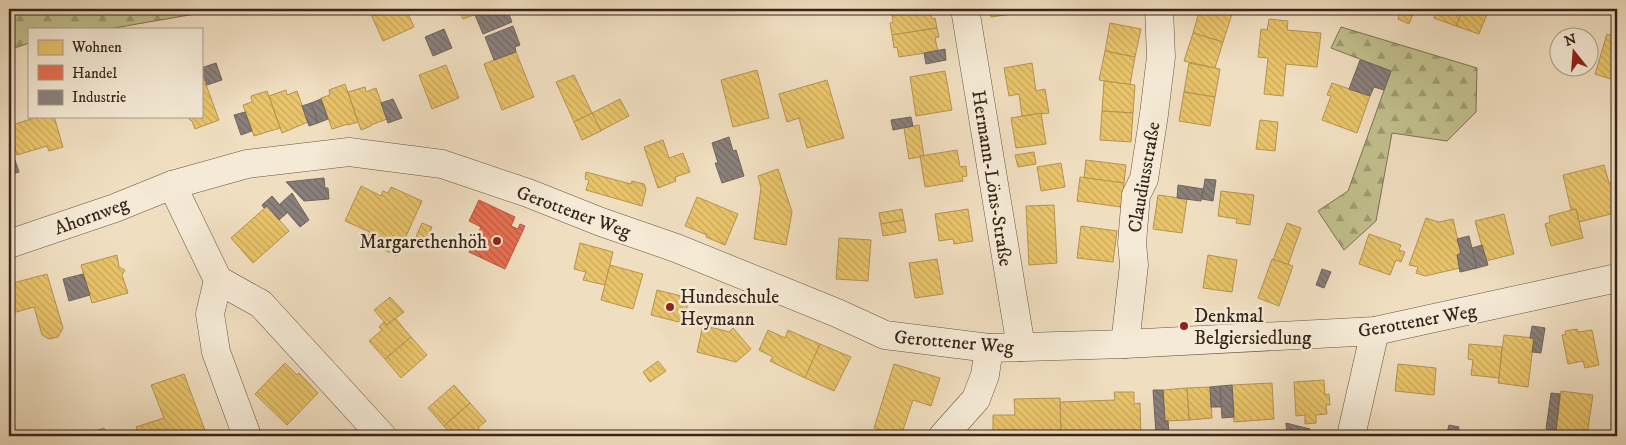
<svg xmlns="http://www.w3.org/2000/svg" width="1626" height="445" font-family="'IM FELL DW Pica',serif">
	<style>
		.forest { fill: url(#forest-firs); stroke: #7d7254 }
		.homes { fill: url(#homes-back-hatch); stroke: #b49452 }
		.shops { fill: url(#shops-back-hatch); stroke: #b35941 }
		.industry { fill: url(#industry-back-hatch); stroke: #72655f }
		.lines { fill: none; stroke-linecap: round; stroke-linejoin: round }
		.minor-casing { stroke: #675344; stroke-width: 29 }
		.minor { stroke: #f5ead6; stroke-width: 28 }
		.poi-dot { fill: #8f2418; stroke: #f5ead6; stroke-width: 2 }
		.labels { text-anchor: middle; stroke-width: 5; stroke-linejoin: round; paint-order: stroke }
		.street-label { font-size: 19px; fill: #39251b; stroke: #f5ead6 }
		.poi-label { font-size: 19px; fill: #39251b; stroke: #f5ead6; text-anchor: start }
	</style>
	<defs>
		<pattern id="forest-firs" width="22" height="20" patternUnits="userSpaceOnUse" patternTransform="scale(1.25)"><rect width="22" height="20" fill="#c1bf8d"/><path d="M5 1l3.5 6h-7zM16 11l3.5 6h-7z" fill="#9e9b72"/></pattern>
		<pattern id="homes-back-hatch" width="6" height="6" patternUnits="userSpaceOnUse" patternTransform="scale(1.25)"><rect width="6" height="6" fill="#e9c46a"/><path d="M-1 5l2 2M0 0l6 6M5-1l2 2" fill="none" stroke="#c9a85b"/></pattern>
		<pattern id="shops-back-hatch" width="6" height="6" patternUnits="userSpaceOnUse" patternTransform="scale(1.25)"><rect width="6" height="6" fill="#e76f51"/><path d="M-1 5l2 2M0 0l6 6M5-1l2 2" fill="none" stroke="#bc5b42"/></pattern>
		<pattern id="industry-back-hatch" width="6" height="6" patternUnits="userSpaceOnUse" patternTransform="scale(1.25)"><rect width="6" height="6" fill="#8a817c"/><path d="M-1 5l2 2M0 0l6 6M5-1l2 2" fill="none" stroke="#726965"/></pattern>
	</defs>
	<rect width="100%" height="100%" fill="#f0dec0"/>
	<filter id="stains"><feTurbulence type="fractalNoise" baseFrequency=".004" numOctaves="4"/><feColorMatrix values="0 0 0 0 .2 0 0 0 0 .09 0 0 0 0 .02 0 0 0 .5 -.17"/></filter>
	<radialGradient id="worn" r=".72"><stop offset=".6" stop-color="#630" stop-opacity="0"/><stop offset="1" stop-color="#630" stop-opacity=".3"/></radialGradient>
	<g class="forest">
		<polygon points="9,9 224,9 108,29 29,29 29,43 9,50"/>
		<polygon points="1341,27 1477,68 1476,112 1447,141 1392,133 1376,221 1344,250 1318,211 1348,191 1391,71 1331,48"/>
	</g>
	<g class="homes">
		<polygon points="372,9 406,9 414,27 383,41 369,10"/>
		<polygon points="459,9 490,9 463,19"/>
		<polygon points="913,9 930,9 932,19 935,18 937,28 892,35 890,23 893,22 892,12"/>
		<polygon points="989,9 1019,9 1020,13 991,17"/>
		<polygon points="1200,9 1215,9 1232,14 1223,42 1193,33"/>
		<polygon points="1401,9 1415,9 1409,24 1398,19"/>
		<polygon points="1437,9 1463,9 1456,26 1434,18"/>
		<polygon points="1463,9 1489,9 1479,34 1456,26"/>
		<polygon points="1269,19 1288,21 1287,30 1321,33 1317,67 1286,64 1283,96 1264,94 1268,58 1258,57 1261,29 1267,30"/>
		<polygon points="1110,23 1141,29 1135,57 1105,51"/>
		<polygon points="937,28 939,37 935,38 938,51 899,57 897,47 894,48 892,35"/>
		<polygon points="1193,33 1223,42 1215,68 1184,61"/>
		<polygon points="1607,34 1617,38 1617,81 1595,74"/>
		<polygon points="1105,51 1135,57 1130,85 1099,80"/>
		<polygon points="516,52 534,97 502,110 484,64"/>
		<polygon points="1032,63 1036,91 1045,89 1049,113 1022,116 1019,94 1009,96 1004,68"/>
		<polygon points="1189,63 1220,69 1215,97 1184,92"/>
		<polygon points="446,65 459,98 432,109 419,75"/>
		<polygon points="757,70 769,118 733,127 721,80"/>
		<polygon points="201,71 219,120 195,129 192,121 190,120 188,116 201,116"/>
		<polygon points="945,71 952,110 916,116 910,77"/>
		<polygon points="574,75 592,113 574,122 556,82"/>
		<polygon points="827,80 844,138 807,148 799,118 787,122 779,94"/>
		<polygon points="1104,81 1135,85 1133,113 1102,111"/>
		<polygon points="1332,83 1370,96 1357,133 1322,120 1331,96 1327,95"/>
		<polygon points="345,84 358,122 348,125 348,124 332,129 321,98 330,95 329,90"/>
		<polygon points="365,87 366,92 376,88 387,119 371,125 371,126 361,130 348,92"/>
		<polygon points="286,90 287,95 297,91 308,122 282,133 269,96"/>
		<polygon points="267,91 280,128 254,136 243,105 252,102 251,96"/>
		<polygon points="1184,92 1215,97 1210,126 1179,121"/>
		<polygon points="620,99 629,116 600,131 592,113"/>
		<polygon points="1102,111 1133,113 1131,142 1100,140"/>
		<polygon points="592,113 601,131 582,140 574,122"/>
		<polygon points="1041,113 1046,144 1016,148 1011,118"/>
		<polygon points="40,116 54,116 63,147 49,151 47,146 17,155 9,126"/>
		<polygon points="1260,120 1278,122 1275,151 1256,149"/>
		<polygon points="919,125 924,156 909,159 904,128"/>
		<polygon points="663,140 669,158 683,153 690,172 675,177 676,181 658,188 644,147"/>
		<polygon points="957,150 960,167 966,166 967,176 962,177 963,181 925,187 920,156"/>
		<polygon points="1034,152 1036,164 1018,167 1015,155"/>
		<polygon points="1086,160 1126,165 1124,183 1084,178"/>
		<polygon points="1061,163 1065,187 1041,191 1037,167"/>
		<polygon points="1604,165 1609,183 1617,181 1617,191 1611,214 1579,222 1576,209 1571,210 1563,175"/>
		<polygon points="778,169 792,212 786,245 754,239 761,188 758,176"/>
		<polygon points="586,172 631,184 632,181 644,184 646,189 642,206 586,190 589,180 585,179"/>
		<polygon points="1080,177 1124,183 1121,207 1077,201"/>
		<polygon points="361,186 381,196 383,191 388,193 391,187 422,201 397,256 366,241 370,232 345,221"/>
		<polygon points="1221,191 1254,195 1250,225 1236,223 1237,219 1218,216"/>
		<polygon points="1158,195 1187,199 1182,233 1153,229"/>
		<polygon points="697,197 738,214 725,245 706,237 707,235 685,226"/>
		<polygon points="1054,205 1057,263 1029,265 1026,206"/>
		<polygon points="267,206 289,231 253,263 231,238"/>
		<polygon points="902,209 904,220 881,224 879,213"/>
		<polygon points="968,209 973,241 954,244 953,239 939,241 935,214"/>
		<polygon points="1576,209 1583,238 1551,246 1545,224 1550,222 1549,216"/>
		<polygon points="1504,214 1514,254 1486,261 1475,221"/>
		<polygon points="1426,218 1439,222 1453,219 1461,253 1457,255 1460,268 1425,276 1416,273 1418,267 1409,265"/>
		<polygon points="904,220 906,232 883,236 881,224"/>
		<polygon points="422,223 432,227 425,243 415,239"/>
		<polygon points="1287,223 1301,228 1288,265 1273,260"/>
		<polygon points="1081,226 1117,231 1113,262 1077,258"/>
		<polygon points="1369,234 1401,245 1399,250 1405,252 1401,262 1396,260 1390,275 1359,264"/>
		<polygon points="839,238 871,240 868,281 836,279"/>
		<polygon points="580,243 613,252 605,285 583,280 586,272 574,269"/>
		<polygon points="117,255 119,267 125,270 122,275 128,293 92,303 81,265"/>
		<polygon points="1208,255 1237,260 1232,292 1203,288"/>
		<polygon points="937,259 943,294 915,298 909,263"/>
		<polygon points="1272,259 1293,266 1279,306 1258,298"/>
		<polygon points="610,265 643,274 633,309 601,300"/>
		<polygon points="47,274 63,328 58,337 49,339 42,335 34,307 9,314 9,284"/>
		<polygon points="657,290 689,298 683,323 651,315"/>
		<polygon points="390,297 404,312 387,325 374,310"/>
		<polygon points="395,318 411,337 385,359 369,341 382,330 379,327 384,322 387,325"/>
		<polygon points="703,325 729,332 733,328 751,349 736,362 697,352"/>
		<polygon points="1577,329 1578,332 1592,330 1599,365 1585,368 1583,361 1568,364 1562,335 1566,334 1565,331"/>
		<polygon points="768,330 785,338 788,330 820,344 805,378 770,361 773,357 759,350"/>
		<polygon points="1504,335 1534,338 1528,387 1498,383"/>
		<polygon points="411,337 427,355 401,378 385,359"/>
		<polygon points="820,344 851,357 834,391 805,378"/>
		<polygon points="1469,344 1502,347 1499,378 1471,375 1473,360 1468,359"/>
		<polygon points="1615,344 1617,345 1617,365 1613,365"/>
		<polygon points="658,361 666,371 650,382 643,372"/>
		<polygon points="285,363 297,375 299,373 318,393 287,425 255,394"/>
		<polygon points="894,364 940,378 931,406 913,400 901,436 874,428"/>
		<polygon points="1398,364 1436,368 1434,395 1395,391"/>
		<polygon points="184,374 207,436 139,436 136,427 164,418 151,385"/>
		<polygon points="1324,380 1325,395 1329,394 1330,405 1326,405 1327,414 1316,415 1316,423 1305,424 1305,415 1296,416 1294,382"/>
		<polygon points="1272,383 1274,419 1234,422 1232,385"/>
		<polygon points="454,385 470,403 444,426 428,408"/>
		<polygon points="1210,387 1212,418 1189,420 1187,388"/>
		<polygon points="1187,388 1189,420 1165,421 1163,390"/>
		<polygon points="1561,391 1593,395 1587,435 1556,431"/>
		<polygon points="1114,392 1134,392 1134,404 1140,403 1141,436 1061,436 1060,402 1115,400"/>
		<polygon points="1060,398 1061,436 1005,436 1005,431 993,431 993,415 1015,415 1014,399"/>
		<polygon points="470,403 486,421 478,428 481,431 476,436 473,433 469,436 453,436 444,426"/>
		<polygon points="104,428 107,436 82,436 82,435"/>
	</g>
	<polygon class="shops" points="479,200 515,217 511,226 518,229 520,224 525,226 505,269 469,252 481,227 469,221"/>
	<g class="industry">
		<polygon points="490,9 507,9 512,22 483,34 475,15"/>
		<polygon points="513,26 520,45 515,47 516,52 494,60 485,37"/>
		<polygon points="444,29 452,48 433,56 425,37"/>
		<polygon points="945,49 946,60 926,64 924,53"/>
		<polygon points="1360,60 1391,71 1384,90 1374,87 1370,96 1349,89"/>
		<polygon points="216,63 222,80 207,85 201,68"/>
		<polygon points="321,99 328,119 318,123 311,103"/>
		<polygon points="393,99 402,118 388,123 381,103"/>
		<polygon points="311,103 318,123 309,126 302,106"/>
		<polygon points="245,112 252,131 241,135 234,115"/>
		<polygon points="911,117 913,126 893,130 891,120"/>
		<polygon points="729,137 733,151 736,150 744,176 722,183 715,163 718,163 712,143"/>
		<polygon points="9,151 12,151 19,172 9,175"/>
		<polygon points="324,178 325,188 328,188 329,199 304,201 286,182"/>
		<polygon points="1205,179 1216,180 1213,201 1202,199"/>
		<polygon points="1178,185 1203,189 1201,201 1177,198"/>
		<polygon points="292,193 309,220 300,227 280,204"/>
		<polygon points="272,196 287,213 279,220 267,206 264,208 262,205"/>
		<polygon points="1469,236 1477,268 1460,272 1457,255 1461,253 1457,239"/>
		<polygon points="1482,245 1488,265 1477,268 1472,248"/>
		<polygon points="1322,269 1331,272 1324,288 1316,285"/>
		<polygon points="83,274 90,295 69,301 63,279"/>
		<polygon points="1532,326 1545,328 1541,353 1532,352 1534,338 1530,338"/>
		<polygon points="1232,385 1234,417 1222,418 1220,386"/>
		<polygon points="1220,386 1221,407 1211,407 1210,387"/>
		<polygon points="1153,390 1163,390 1165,421 1168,421 1169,433 1156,434"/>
		<polygon points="1551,393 1560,394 1556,431 1546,429"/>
		<polygon points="1286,423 1310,429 1308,436 1287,436"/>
		<polygon points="1449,425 1459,427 1458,436 1446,436"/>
	</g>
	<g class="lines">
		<g class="minor-casing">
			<g id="minor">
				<polyline points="965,9 1021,347"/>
				<polyline points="172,185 218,280 210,314 216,352 247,436"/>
				<polyline points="9,244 115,208 172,185 247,164 349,152 442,164 528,193 601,222 676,248 837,313 885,335 989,348 1125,344 1375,331 1617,278"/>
				<polyline points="218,280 261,304 382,436"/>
				<polyline points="1125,344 1134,265 1132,243 1136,195 1144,179 1154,114 1161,57 1159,9"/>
				<polyline points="943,436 976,399 985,375 989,348"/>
				<polyline points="1351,436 1375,331"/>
			</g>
		</g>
		<use href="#minor" class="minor"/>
	</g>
	<g class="poi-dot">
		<circle cx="497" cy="241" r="5"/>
		<circle cx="670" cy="307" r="5"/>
		<circle cx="1184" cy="326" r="5"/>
	</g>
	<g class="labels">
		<g class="street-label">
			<text transform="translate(1143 177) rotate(-80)" y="7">Claudiusstraße</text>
			<text transform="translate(993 178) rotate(81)" y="7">Hermann-Löns-Straße</text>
			<text transform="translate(574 211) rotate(20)" y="7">Gerottener Weg</text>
			<text transform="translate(91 215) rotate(-20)" y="7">Ahornweg</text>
			<text transform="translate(1417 320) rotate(-10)" y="7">Gerottener Weg</text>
			<text transform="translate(954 341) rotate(5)" y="7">Gerottener Weg</text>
		</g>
		<g class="poi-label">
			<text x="487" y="248" text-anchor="end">Margarethenhöh</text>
			<text x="680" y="303">Hundeschule<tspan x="680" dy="22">Heymann</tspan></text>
			<text x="1194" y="322">Denkmal<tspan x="1194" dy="22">Belgiersiedlung</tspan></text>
		</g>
	</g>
	<rect width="1626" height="445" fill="none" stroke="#f0dec0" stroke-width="30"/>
	<rect x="10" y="10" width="1606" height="425" fill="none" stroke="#39251b" stroke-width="2.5"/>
	<rect x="15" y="15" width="1596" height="415" fill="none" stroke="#39251b"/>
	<rect x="28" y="28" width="175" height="90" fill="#f5ead6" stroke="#aa9b8b"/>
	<rect x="38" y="40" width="25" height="15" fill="#e9c46a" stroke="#aa9b8b"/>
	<text x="72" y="52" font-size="15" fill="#39251b">Wohnen</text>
	<rect x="38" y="65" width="25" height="15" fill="#e76f51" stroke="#aa9b8b"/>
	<text x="72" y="78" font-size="15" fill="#39251b">Handel</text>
	<rect x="38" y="90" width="25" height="15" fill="#8a817c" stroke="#aa9b8b"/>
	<text x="72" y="102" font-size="15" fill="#39251b">Industrie</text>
	<g transform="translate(1574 52) rotate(343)"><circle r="24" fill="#f5ead6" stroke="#aa9b8b"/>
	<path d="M0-4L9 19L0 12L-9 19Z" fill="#8f2418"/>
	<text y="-8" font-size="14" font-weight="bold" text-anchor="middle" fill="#39251b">N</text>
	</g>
	<rect width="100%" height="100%" filter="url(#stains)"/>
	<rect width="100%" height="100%" fill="url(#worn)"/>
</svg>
